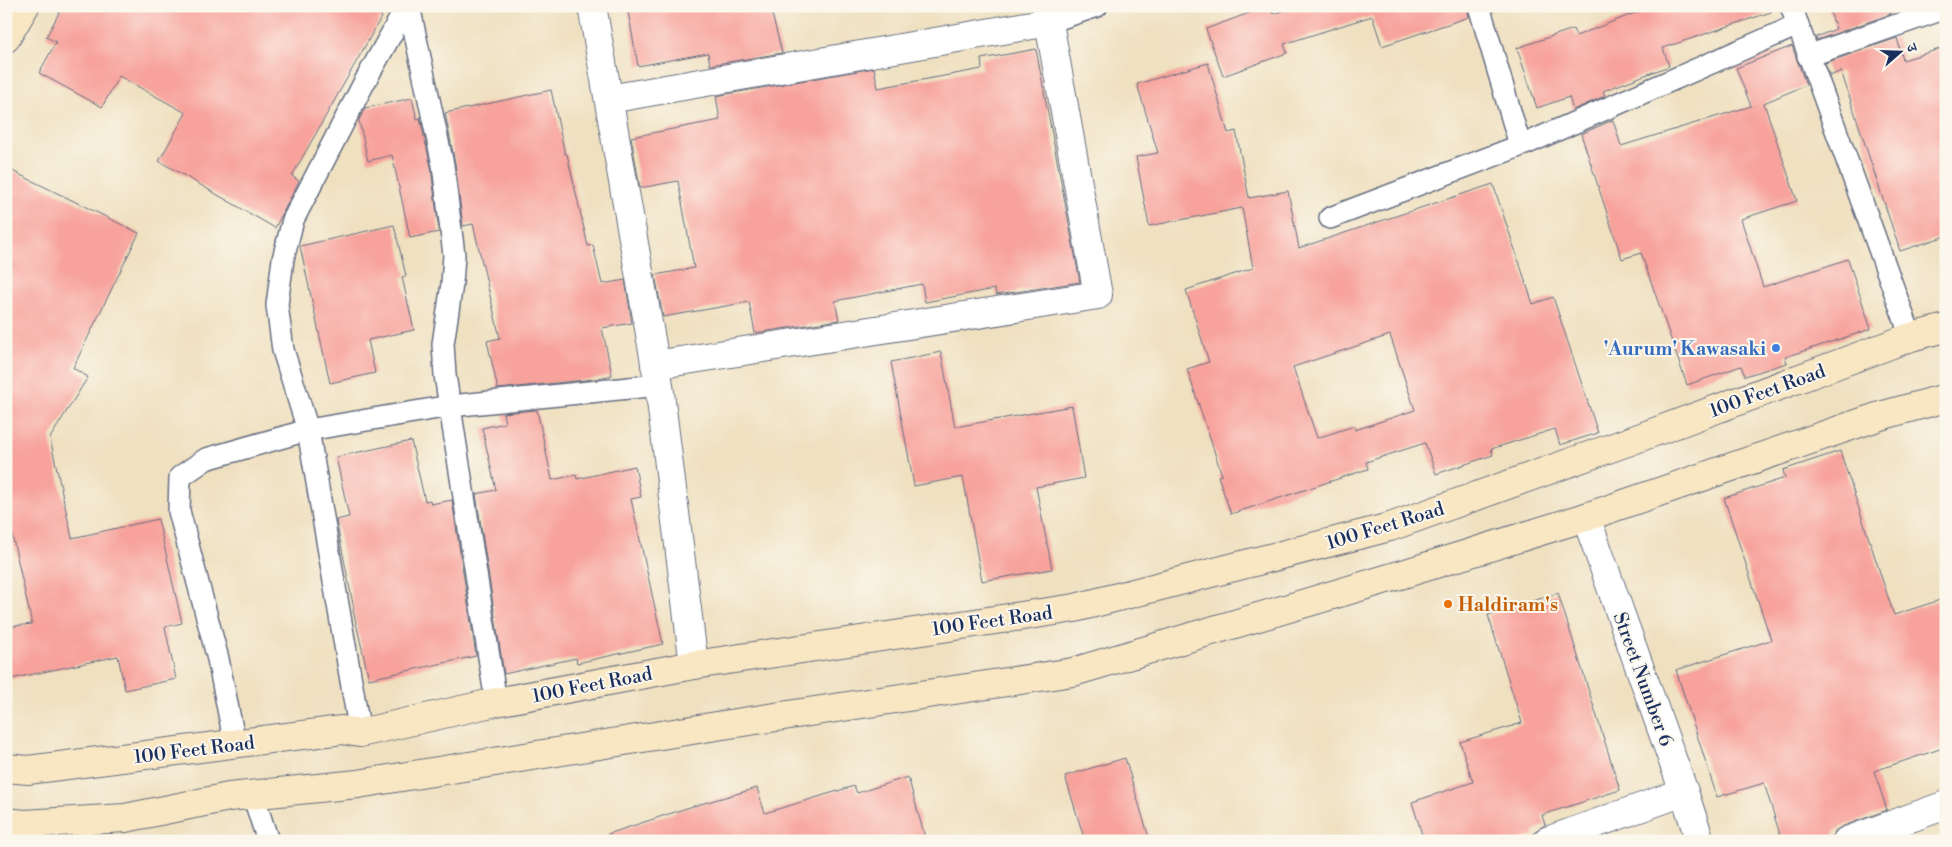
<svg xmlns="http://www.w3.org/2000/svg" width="1952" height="847" font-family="'Libre Bodoni','Noto Serif Devanagari',serif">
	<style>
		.building { fill: #f7a29b; fill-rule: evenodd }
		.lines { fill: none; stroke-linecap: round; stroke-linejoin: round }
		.lane-casing { stroke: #656d80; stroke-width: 24 }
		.street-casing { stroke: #656d80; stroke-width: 30 }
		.secondary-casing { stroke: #656d80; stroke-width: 30 }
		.lane { stroke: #fff; stroke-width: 21 }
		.street { stroke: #fff; stroke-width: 28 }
		.secondary { stroke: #f9e7c3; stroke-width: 28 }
		.shop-dot { fill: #3f7fe0; stroke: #fbf7ec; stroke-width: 2 }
		.food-dot { fill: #e8710a; stroke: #fbf7ec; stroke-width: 2 }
		.labels { text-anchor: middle; stroke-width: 4; stroke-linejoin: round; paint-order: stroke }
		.shop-label { font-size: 19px; font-weight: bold; fill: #366cbe; stroke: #fbf7ec; text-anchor: end }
		.street-label { font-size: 19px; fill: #1b2f5e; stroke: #fbf7ec }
		.food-label { font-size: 19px; font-weight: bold; fill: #c56008; stroke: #fbf7ec; text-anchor: start }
	</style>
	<rect width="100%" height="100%" fill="#fbf7ec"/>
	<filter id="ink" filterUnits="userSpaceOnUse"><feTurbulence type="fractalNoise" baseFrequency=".02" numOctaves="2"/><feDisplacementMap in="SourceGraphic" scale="10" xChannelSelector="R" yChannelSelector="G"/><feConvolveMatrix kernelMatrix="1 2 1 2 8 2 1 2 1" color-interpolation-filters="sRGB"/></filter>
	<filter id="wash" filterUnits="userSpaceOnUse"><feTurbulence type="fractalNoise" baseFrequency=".0096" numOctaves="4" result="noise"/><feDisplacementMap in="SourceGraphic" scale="20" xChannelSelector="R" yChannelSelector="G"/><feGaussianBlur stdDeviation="1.12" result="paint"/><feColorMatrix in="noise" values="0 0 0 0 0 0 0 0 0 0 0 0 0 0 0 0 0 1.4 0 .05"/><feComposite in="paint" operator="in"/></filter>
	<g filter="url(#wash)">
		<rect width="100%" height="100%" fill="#efe0c0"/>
		<g id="blocks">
			<g class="building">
				<polygon points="63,6 365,6 382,16 292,176 299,181 275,228 159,161 186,113 119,76 102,107 39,73 56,42 46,37"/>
				<polygon points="627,6 770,6 782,53 710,65 708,53 638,66"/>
				<polygon points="1268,6 1270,6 1273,14 1297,6 1467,6 1469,17 1382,46 1372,16 1284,44 1287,53 1223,76 1206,29"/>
				<polygon points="1653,6 1770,6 1771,12 1663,48 1669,66 1603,91 1605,96 1573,110 1569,97 1537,108 1517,48 1573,29 1576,36"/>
				<polygon points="1828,6 1889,6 1891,14 1817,40 1816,37 1836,29"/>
				<polygon points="1897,38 1903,60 1946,47 1946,236 1900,251 1841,71 1830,76 1825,63"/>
				<polygon points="1792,46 1806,85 1764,103 1797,201 1741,219 1763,287 1848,259 1871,329 1785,357 1787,363 1745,376 1741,366 1687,385 1641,253 1622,259 1581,134 1613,120 1621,146 1751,106 1736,68"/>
				<polygon points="1036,49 1080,282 996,295 995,289 925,302 922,284 835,301 839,320 755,333 749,302 663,317 655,275 694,268 678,181 640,188 631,137 720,120 716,96 874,68 878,88 982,69 981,59"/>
				<path d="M1208 63 1228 133 1236 131 1249 198 1288 191 1299 248 1493 184 1533 304 1553 297 1598 433 1560 445 1555 429 1491 449 1493 455 1436 474 1425 443 1366 462 1368 469 1231 514 1218 476 1222 475 1187 369 1209 362 1186 290 1253 268 1242 208 1149 226 1136 157 1158 153 1137 84ZM1390 335 1415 410 1355 430 1354 426 1317 438 1293 367Z"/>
				<polygon points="551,90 565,154 567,154 588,246 593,245 602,284 625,280 632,323 602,328 612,375 594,379 498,389 487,341 500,338 473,224 463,226 455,163 445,113"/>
				<polygon points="412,98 417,119 420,118 431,167 439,232 410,238 392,155 368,161 359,120 365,108"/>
				<polygon points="6,168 139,233 73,368 88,377 50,438 72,538 158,519 182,623 165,627 176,679 125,690 118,656 6,680 6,627 32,624 6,508"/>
				<polygon points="394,225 406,276 402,277 414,330 368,340 375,373 330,383 300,246"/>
				<polygon points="941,352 955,427 1072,406 1084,478 1036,487 1052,569 982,581 963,477 914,486 891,362"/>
				<polygon points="537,410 552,480 576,475 577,479 635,466 641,497 631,499 663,644 577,663 576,658 504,674 476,494 496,490 482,428 505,423 503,413"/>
				<polygon points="411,441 425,501 430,500 431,504 452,500 476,656 369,679 353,610 354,609 336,520 349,517 336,457"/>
				<polygon points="1840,451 1894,615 1946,598 1946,747 1874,771 1887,810 1841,827 1835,831 1832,841 1782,841 1764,783 1717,797 1676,670 1771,640 1724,498 1785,478 1783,470"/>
				<polygon points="1558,593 1620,790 1542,815 1545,825 1535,831 1533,836 1517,841 1424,841 1412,802 1473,782 1460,742 1522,723 1488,615"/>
				<polygon points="1125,758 1150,841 1085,841 1065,776"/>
				<polygon points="908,777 926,841 609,841 608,834 690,807 757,788 765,813 854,786 857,793"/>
			</g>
		</g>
	</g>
	<g filter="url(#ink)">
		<use href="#blocks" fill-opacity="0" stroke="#656d80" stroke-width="1"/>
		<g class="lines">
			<g class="lane-casing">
				<g id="lane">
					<polyline points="409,6 443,165 454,255 452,284 443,344 445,375 496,702"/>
					<polyline points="1479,6 1520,145"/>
					<polyline points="1791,6 1911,337"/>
					<polyline points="1049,22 1097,6"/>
					<polyline points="1808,56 1946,8"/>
					<polyline points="1330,218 1530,142 1798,25"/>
					<polyline points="360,733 308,430 283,350 277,305 283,259 293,220 364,83 407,6"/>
					<polyline points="235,744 218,659 179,511 180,477 206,459 308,430 450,406 659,385"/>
					<polyline points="253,795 268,841"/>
				</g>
			</g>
			<g class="street-casing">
				<g id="street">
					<polyline points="592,6 659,385 694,665"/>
					<polyline points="609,99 1049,22"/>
					<polyline points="655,365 1098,295 1046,6"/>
					<polyline points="1586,517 1684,792 1700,841"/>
					<polyline points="1547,841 1684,792"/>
					<polyline points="1847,841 1946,805"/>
				</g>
			</g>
			<g class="secondary-casing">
				<g id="secondary">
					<polyline points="6,38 25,6"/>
					<polyline points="6,768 28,770 342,730 360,733 496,702 694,665 1075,608 1390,527 1633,440 1911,337 1946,328"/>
					<polyline points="6,822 24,824 125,818 229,797 358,784 723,725 1073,672 1403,574 1586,517 1880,416 1946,398"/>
				</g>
			</g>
			<use href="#lane" class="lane"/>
			<use href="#street" class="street"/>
			<use href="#secondary" class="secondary"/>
		</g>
	</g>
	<circle class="shop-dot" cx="1776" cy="348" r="5"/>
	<circle class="food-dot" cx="1448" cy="604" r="5"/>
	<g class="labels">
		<g class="shop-label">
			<text x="1766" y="355">'Aurum' Kawasaki</text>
		</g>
		<g class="street-label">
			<text transform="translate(1767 390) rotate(-20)" y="7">100 Feet Road</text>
			<text transform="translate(1385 525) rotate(-17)" y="7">100 Feet Road</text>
			<text transform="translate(992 620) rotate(-8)" y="7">100 Feet Road</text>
			<text transform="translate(1644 679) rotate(70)" y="7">Street Number 6</text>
			<text transform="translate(592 684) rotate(-11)" y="7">100 Feet Road</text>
			<text transform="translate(194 749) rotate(-7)" y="7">100 Feet Road</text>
		</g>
		<g class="food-label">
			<text x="1458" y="611">Haldiram's</text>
		</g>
	</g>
	<rect width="1952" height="847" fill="none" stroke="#fbf7ec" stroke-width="25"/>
	<g transform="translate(1900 52) rotate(70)" stroke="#fbf7ec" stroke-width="4" paint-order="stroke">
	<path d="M0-4L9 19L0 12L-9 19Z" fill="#1b2f5e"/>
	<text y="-8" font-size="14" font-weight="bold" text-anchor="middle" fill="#1b2f5e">उ</text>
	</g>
</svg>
